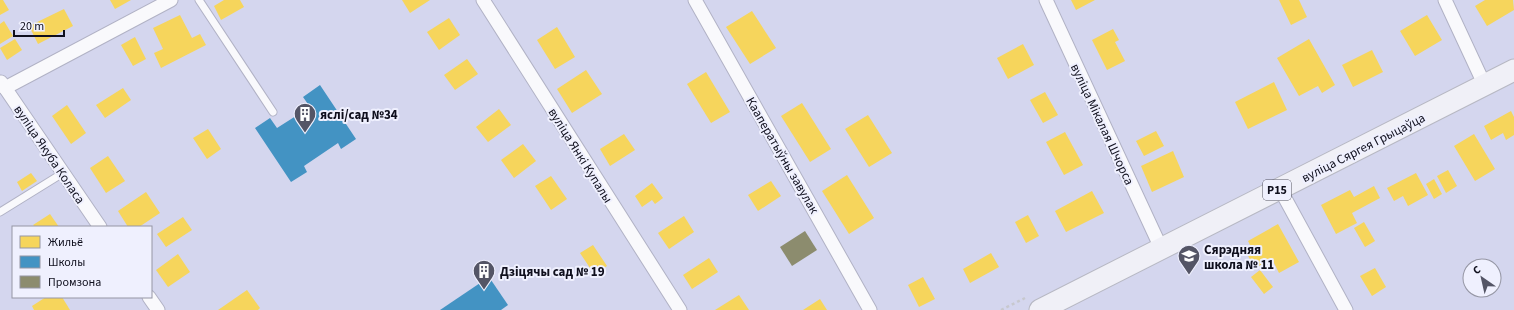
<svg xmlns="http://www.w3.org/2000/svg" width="1514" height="310" font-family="'Source Sans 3',sans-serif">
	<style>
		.homes { fill: #f6d55c }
		.schools { fill: #4393c3 }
		.industry { fill: #8c8c6e }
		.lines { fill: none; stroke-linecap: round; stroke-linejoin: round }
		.lane-casing { stroke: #b1b2c5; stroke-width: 9 }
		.street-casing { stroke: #b1b2c5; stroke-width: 15 }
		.primary-casing { stroke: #b7b8c3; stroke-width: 23 }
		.path { stroke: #c7c8ce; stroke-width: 2.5; stroke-dasharray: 3 3; stroke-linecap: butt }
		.lane { stroke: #f9f9fc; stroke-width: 7 }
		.street { stroke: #f9f9fc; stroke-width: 13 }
		.primary { stroke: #f0f0f7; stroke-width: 21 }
		.labels { text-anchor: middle; stroke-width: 4; stroke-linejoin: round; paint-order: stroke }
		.shield { fill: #eff0fe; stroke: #525260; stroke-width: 1 }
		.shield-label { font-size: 12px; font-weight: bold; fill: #0f0f1d }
		.poi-label { font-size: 13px; font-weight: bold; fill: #0f0f1d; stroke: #eff0fe; text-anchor: start }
		.street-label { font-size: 13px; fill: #0f0f1d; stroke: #eff0fe }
	</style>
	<rect width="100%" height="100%" fill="#d4d6ee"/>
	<g class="homes">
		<polygon points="0,0 3,0 9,10 0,15"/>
		<polygon points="110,0 131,0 115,9"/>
		<polygon points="224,0 240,0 244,7 221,20 214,6"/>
		<polygon points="402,0 430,0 410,13"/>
		<polygon points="1071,0 1095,0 1076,10"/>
		<polygon points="1279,0 1299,0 1307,17 1291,25"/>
		<polygon points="1485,0 1513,0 1514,10 1487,26 1475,6"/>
		<polygon points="64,9 73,26 38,44 29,26"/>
		<polygon points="752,11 776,48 750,64 726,27"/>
		<polygon points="180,15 192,38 200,34 206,45 161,68 154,53 163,49 153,28"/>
		<polygon points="1427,15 1442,40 1415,56 1400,31"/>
		<polygon points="449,18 460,35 439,50 427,32"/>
		<polygon points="4,21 13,36 0,44 0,24"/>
		<polygon points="557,27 575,57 555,69 537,40"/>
		<polygon points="1113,29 1119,40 1115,42 1125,61 1107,70 1092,40"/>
		<polygon points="135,37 146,59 133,66 121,45"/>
		<polygon points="15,39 22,50 7,60 0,48"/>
		<polygon points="1309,39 1335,85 1322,93 1318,86 1299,96 1277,58"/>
		<polygon points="1023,44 1034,65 1008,79 997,58"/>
		<polygon points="1372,50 1383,72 1353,87 1342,65"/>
		<polygon points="467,59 478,74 455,90 444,75"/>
		<polygon points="586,70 602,94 572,113 557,89"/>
		<polygon points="706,72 730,112 711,123 687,84"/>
		<polygon points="1274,82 1287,110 1248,129 1235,102"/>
		<polygon points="123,88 131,100 105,118 96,105"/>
		<polygon points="1045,92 1058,115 1043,123 1030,100"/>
		<polygon points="802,103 831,149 810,162 781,116"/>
		<polygon points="67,105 86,133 71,144 52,116"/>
		<polygon points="499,109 511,125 488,142 476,127"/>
		<polygon points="1511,111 1514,117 1514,135 1506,140 1503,133 1491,140 1484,126"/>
		<polygon points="868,115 892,153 869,167 845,129"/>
		<polygon points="208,129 221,149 207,159 193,138"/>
		<polygon points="1156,131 1164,146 1144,156 1136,141"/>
		<polygon points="1065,132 1083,165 1064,175 1046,142"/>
		<polygon points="624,134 635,150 610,166 600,149"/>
		<polygon points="1474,134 1495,169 1475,181 1454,146"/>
		<polygon points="523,144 536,161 514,178 501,160"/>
		<polygon points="1173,151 1184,177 1152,192 1141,166"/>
		<polygon points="108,156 125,181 106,193 90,168"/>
		<polygon points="1448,170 1457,186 1446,193 1437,176"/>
		<polygon points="31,173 37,181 22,191 17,182"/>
		<polygon points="1416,173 1428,195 1408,206 1403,196 1394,201 1387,188"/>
		<polygon points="847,175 874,218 849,234 822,191"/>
		<polygon points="551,176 567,199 551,210 535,186"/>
		<polygon points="1434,179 1442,194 1434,199 1426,184"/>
		<polygon points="771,181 781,196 758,211 748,195"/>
		<polygon points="652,183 663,198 655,204 652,200 642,207 635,196"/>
		<polygon points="1374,186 1380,198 1352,213 1357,223 1336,234 1321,205 1350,190 1354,197"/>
		<polygon points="1092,191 1104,213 1066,232 1055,211"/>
		<polygon points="146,192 160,213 139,227 128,227 118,211"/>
		<polygon points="50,214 59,227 35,227 33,225"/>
		<polygon points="1028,215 1039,236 1026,243 1015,222"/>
		<polygon points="684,216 694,232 669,249 658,233"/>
		<polygon points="183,217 192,230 166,247 157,234"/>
		<polygon points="1364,222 1375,241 1365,247 1354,228"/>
		<polygon points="1278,224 1299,262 1279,273 1272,259 1255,268 1247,254 1253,251 1248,241"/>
		<polygon points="593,245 607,266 594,274 580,253"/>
		<polygon points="991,253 999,267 970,283 963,269"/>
		<polygon points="178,254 190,272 168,287 156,270"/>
		<polygon points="709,258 718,272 692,289 683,275"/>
		<polygon points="1375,268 1386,287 1372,296 1360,276"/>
		<polygon points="1260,270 1273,287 1264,294 1251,277"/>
		<polygon points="923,277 935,299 919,307 908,285"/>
		<polygon points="247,290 260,308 258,310 218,310"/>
		<polygon points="739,295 749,310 715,310"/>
		<polygon points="46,297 62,297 70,310 34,310 32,306"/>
		<polygon points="820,299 827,310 803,310"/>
	</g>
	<g class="schools">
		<polygon points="320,85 356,139 341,149 338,143 304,166 307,172 291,182 255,128 270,118 277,128 310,107 303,97"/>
		<polygon points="489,277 508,305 501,310 440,310"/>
	</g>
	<polygon class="industry" points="805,231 817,250 792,266 780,247"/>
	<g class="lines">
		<g class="lane-casing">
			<g id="lane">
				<polyline points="199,0 273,112"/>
				<polyline points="0,212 63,173"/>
			</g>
		</g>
		<g class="street-casing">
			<g id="street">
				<polyline points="483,0 680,310"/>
				<polyline points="695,0 870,310"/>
				<polyline points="1046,0 1161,248"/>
				<polyline points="1445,0 1485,86"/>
				<polyline points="1,82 100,227"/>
				<polyline points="5,88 171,0"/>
				<polyline points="1280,189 1346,310"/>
				<polyline points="149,297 158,310"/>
			</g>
		</g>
		<g class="primary-casing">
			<polyline id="primary" points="1040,310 1514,70"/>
		</g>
		<polyline class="path" points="1001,310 1025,298"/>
		<use href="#lane" class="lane"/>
		<use href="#street" class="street"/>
		<use href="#primary" class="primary"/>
	</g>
	<defs>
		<g id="building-pin" transform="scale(1.15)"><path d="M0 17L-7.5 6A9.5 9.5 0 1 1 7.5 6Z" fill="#545566" stroke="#eff0fe"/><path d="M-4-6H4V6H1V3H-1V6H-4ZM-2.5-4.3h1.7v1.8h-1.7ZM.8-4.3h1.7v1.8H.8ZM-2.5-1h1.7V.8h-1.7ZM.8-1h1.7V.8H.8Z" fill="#fff"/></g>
		<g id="school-pin" transform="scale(1.15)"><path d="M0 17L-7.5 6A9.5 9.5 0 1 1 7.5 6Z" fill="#545566" stroke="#eff0fe"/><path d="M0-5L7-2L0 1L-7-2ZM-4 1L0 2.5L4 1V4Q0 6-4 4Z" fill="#fff"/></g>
	</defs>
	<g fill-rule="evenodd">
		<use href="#building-pin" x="305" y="114"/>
		<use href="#school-pin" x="1189" y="256"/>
		<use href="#building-pin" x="484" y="271"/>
	</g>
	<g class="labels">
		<rect class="shield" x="1263" y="180" width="28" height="20" rx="3"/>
		<g class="shield-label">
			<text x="1277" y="194">Р15</text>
		</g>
		<g class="poi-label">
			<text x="320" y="119">яслі/сад №34</text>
			<text x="1204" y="254">Сярэдняя<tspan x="1204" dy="15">школа № 11</tspan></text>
			<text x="500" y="276">Дзіцячы сад № 19</text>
		</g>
		<g class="street-label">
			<text transform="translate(1103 124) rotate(65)" y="5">вуліца Мікалая Шчорса</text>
			<text transform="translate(1363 147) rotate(-27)" y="5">вуліца Сяргея Грыцаўца</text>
			<text transform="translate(50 154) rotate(56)" y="5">вуліца Якуба Коласа</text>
			<text transform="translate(581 155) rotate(58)" y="5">вуліца Янкі Купалы</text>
			<text transform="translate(783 155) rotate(60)" y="5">Кааператыўны завулак</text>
		</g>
	</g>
	<rect x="12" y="226" width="140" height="72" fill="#eff0fe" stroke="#9596a4"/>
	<rect x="20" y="236" width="20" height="12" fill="#f6d55c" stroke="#9596a4"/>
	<text x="48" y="246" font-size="12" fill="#0f0f1d">Жильё</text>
	<rect x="20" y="256" width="20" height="12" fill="#4393c3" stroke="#9596a4"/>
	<text x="48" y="266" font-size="12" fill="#0f0f1d">Школы</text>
	<rect x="20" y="276" width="20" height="12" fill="#8c8c6e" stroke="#9596a4"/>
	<text x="48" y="286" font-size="12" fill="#0f0f1d">Промзона</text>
	<g transform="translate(1482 278) rotate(326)"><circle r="19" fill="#eff0fe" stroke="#9596a4"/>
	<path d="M0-3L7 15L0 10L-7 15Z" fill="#545566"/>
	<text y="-6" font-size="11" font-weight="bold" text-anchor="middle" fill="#0f0f1d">С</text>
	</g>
	<path d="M14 30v6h50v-6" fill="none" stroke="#0f0f1d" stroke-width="2"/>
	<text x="20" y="30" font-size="12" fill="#0f0f1d" stroke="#eff0fe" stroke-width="3" paint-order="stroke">20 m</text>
</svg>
